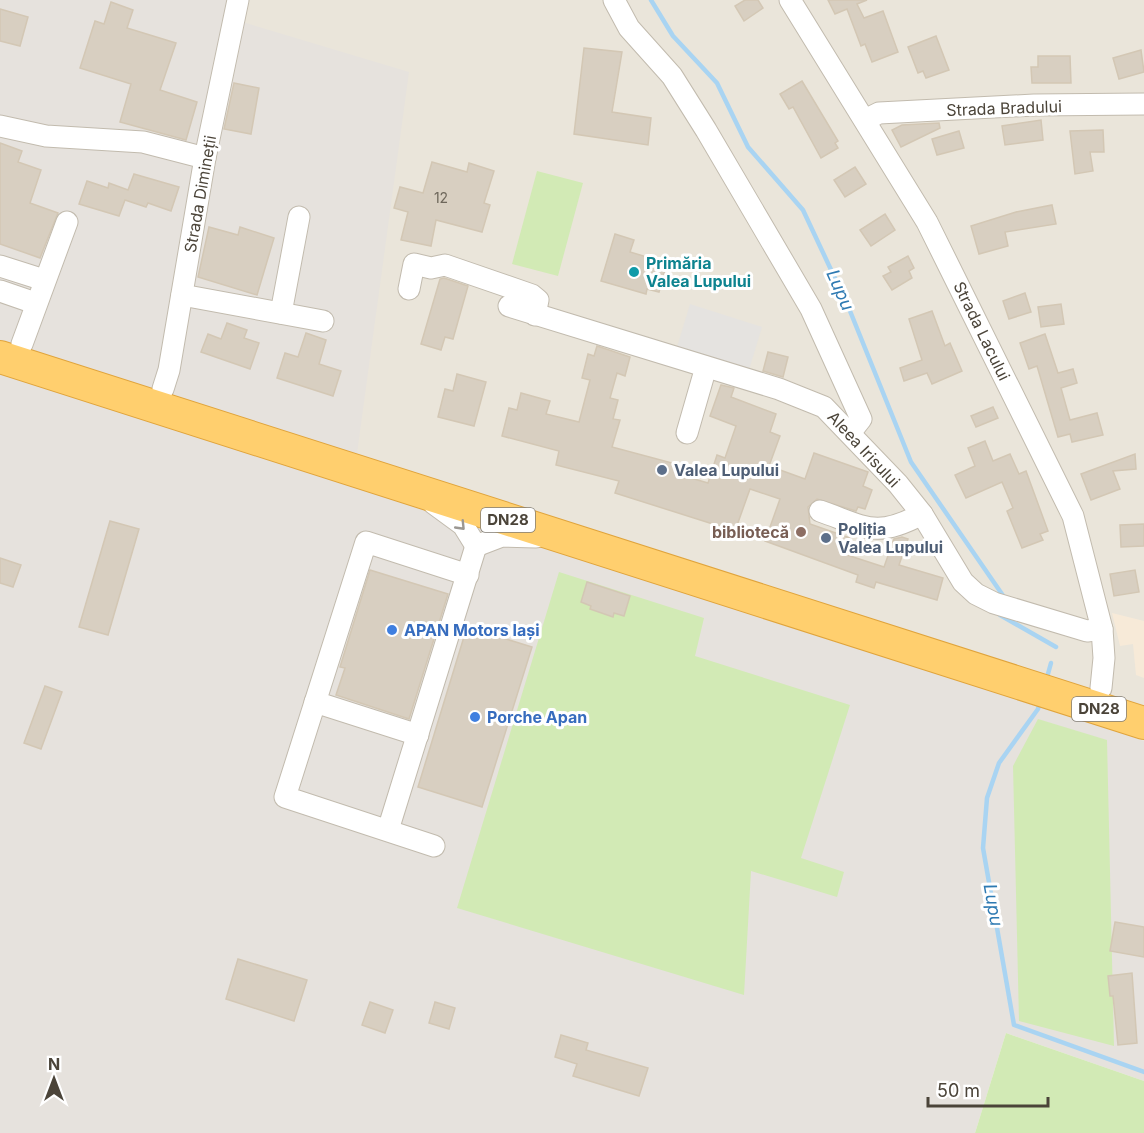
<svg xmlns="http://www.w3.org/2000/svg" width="1144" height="1133" font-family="Inter,sans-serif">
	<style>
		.residential { fill: #eae5da }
		.commercial { fill: #f7ead8 }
		.industrial { fill: #e6e2dd }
		.green { fill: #d2eab5 }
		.parking { fill: #e5e3e0 }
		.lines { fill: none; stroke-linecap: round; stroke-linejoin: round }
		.stream { stroke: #a9d4f2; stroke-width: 4.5 }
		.building { fill: #d8cfc1; stroke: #d3c7b4; stroke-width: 1.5 }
		.minor-casing { stroke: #c2bbae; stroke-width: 23 }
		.highway-casing { stroke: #e0a43c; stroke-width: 34 }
		.minor { stroke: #fff; stroke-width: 21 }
		.highway { stroke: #ffcf6e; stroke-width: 32 }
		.oneway { stroke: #9c9892 }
		.culture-dot { fill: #0f9aa8; stroke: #fff; stroke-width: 2 }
		.service-dot { fill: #5c6f8a; stroke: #fff; stroke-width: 2 }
		.education-dot { fill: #8d6e63; stroke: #fff; stroke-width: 2 }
		.shop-dot { fill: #3f7fe0; stroke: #fff; stroke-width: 2 }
		.labels { text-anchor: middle; stroke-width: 6; stroke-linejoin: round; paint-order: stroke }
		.number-label { font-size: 14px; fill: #6e675b }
		.shield { fill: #fff; stroke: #817c74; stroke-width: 1.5 }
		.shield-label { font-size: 15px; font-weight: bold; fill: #4b4439 }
		.street-label { font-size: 16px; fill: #4b4439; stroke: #fff }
		.culture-label { font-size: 16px; font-weight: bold; fill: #0d838f; stroke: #fff; text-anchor: start }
		.service-label { font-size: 16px; font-weight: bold; fill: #4e5e75; stroke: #fff; text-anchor: start }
		.education-label { font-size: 16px; font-weight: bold; fill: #785e54; stroke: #fff; text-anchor: end }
		.shop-label { font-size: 16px; font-weight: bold; fill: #366cbe; stroke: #fff; text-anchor: start }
		.water-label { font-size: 18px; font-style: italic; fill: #2e7ab2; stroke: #fff }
	</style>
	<rect width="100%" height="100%" fill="#f6f3ec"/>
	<polygon class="residential" points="0,0 1144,0 1144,741 1023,698 353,483"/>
	<polygon class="commercial" points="1112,613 1144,621 1144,678 1136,675 1133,644 1120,646"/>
	<polygon class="industrial" points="0,0 228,0 226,17 409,72 353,483 1023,698 1144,741 1144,1081 1006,1033 975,1133 0,1133"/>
	<g class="green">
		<polygon points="537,171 583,183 558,276 512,264"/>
		<polygon points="559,572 704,618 695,656 850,705 801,858 844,872 837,897 751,871 744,995 457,908"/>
		<polygon points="1038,719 1107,740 1114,1046 1019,1021 1013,766"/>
		<polygon points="1006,1033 1144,1081 1144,1133 975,1133"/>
	</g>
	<polygon class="parking" points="690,304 762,327 749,370 677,347"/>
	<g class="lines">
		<g class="stream">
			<polyline points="651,0 673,36 717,83 748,147 803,210 848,306 911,462 1004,597"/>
			<polyline points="1000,615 1056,647"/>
			<polyline points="1046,681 1051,663"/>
			<polyline points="1040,701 1038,709 999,763 987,798 983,848 1014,1025 1144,1072"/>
		</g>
	</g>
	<g class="building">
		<polygon points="745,0 758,0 763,8 744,21 735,6"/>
		<polygon points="828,0 867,0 857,4 864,18 883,11 898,52 872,62 865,44 861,46 847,9 835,14"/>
		<polygon points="111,2 133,10 127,28 176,43 160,90 197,102 186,140 120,122 131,84 80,68 95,21 104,24"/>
		<polygon points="0,9 28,17 20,46 0,41"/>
		<polygon points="936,36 949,70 926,78 923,71 918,73 908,47"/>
		<polygon points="584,48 622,52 612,112 651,118 648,145 574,134"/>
		<polygon points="1141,50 1144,72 1119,79 1113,58"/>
		<polygon points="1038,56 1070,56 1071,83 1032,83 1031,67 1038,67"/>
		<polygon points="802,81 838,141 835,143 838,148 821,158 793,107 789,109 780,94"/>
		<polygon points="234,83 259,88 251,134 224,129"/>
		<polygon points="1041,120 1043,140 1005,145 1002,126"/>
		<polygon points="939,123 940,128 901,147 892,130 902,125"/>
		<polygon points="1103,130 1104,152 1090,152 1093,171 1075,174 1070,131"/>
		<polygon points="959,131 964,148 937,155 932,139"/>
		<polygon points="0,143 22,151 18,162 41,170 30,203 58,213 40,258 0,244"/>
		<polygon points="432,162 467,172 469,163 494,171 484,203 490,205 482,232 436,220 431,246 401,240 408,212 394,208 400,187 423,193"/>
		<polygon points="855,167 866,184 845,197 834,180"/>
		<polygon points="134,174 179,187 171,211 148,203 146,207 125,200 119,216 79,204 87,181 108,188 109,183 128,190"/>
		<polygon points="1052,205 1056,224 1005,232 1008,246 979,254 971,226 1016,212"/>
		<polygon points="885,214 895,230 871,246 860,230"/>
		<polygon points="209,227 238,235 240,227 274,238 257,295 198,277"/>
		<polygon points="615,234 634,240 630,252 667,263 659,292 647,289 646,294 601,281"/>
		<polygon points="908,256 914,268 909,271 912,278 892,290 883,276 891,272 888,267"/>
		<polygon points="444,278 468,286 453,339 445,337 441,350 421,344 440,279"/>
		<polygon points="1025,293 1031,312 1009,319 1003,301"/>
		<polygon points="1061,304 1064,324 1041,327 1038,307"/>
		<polygon points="932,311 945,346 950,343 962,371 932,384 927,373 904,381 900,368 922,360 909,319"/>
		<polygon points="227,323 247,330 244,338 259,343 250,369 201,352 208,334 221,339"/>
		<polygon points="306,333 326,340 319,364 341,371 333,396 277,378 285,353 298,357"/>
		<polygon points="1045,334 1058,373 1073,369 1077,383 1061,388 1070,420 1097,413 1103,435 1072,442 1070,434 1058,437 1037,366 1029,369 1020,343"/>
		<polygon points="597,346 630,357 625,376 617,373 610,398 618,400 613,419 620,420 612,447 687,467 684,476 708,483 717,455 725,458 736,426 710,416 721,385 734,388 731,397 776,414 770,432 780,436 769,466 805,479 814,453 868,472 863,486 872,490 865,509 858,507 856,511 817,499 808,507 810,524 850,538 844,554 884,567 894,539 902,537 908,539 899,565 943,578 937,600 876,582 874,588 856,582 858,575 765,541 780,499 750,489 735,531 615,493 619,481 556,465 559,451 502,436 509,408 517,410 521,393 550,401 546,414 579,422 590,380 582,378 588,354 594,356"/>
		<polygon points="768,352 788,357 783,377 763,371"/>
		<polygon points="457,374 486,382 474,426 438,417 445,389 453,391"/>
		<polygon points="993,407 998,418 976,427 971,416"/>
		<polygon points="985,441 993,461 1010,454 1019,474 1026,471 1048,531 1040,534 1043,540 1022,548 1007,511 1013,508 1002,482 966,498 955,475 975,466 968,448"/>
		<polygon points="1135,454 1136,469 1113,471 1120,489 1091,500 1081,474"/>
		<polygon points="110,521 139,529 108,635 79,627"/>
		<polygon points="1144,524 1144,546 1121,547 1120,525"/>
		<polygon points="0,558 21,565 13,587 0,583"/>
		<polygon points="370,570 448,594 409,719 336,695 345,668 340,667"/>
		<polygon points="1135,570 1139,592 1114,596 1110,574"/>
		<polygon points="587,582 630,596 624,616 614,613 613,617 590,609 591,606 581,602"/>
		<polygon points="467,627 532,647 482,807 418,787"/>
		<polygon points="45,686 62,692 41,749 24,743"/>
		<polygon points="1115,922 1144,927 1144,957 1110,951"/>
		<polygon points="238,959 307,980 294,1021 226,999"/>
		<polygon points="1132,973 1137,1043 1118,1045 1113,996 1110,996 1108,976"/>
		<polygon points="370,1002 393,1010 385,1033 362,1025"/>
		<polygon points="435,1002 455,1008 449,1029 429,1023"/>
		<polygon points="561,1035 588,1043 586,1050 648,1068 639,1096 573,1076 577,1064 555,1057"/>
	</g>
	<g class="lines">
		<g class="minor-casing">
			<g id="minor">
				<polyline points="614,0 629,28 672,76 706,130 811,309 861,419 850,433"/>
				<polyline points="790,0 927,222 1073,516 1102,629 1104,658 1101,688"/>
				<polyline points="865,120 879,113 1034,105 1144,104"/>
				<polyline points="0,126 46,136 143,142 205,158"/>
				<polyline points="0,266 44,280"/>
				<polyline points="409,289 414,264 431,268 445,265 532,295 538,300 535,315"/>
				<polyline points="0,291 35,303"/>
				<polyline points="182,295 323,321"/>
				<polyline points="509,306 779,389 824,407 898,484 922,514 963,582 976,594 994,603 1087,631 1102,629"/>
				<polyline points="281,313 299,217"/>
				<polyline points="22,344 67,222"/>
				<polyline points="163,389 169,370 205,158 238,0"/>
				<polyline points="687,433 706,367"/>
				<polyline points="433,503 463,525 476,546 502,536 536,537"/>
				<path d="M820 511C866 527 875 539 922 514"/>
				<polyline points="315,702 418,735"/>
				<polyline points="388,830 476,546"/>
				<polyline points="434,846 285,797 366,542 468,575"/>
			</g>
		</g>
		<g class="highway-casing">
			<polyline id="highway" points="0,357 1144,723"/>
		</g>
		<use href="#minor" class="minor"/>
		<use href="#highway" class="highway"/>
	</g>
	<defs><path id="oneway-chevron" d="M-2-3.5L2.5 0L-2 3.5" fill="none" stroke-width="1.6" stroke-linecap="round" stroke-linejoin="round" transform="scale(1.5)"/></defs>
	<use class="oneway" href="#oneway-chevron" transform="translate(461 526) rotate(46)"/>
	<circle class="culture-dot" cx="634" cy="272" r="6"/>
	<g class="service-dot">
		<circle cx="662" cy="470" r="6"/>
		<circle cx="826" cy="538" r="6"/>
	</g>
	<circle class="education-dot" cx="801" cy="532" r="6"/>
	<g class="shop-dot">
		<circle cx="392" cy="630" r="6"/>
		<circle cx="475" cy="717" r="6"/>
	</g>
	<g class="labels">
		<g class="number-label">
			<text x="441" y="203">12</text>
		</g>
		<g class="shield">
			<rect x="481" y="508" width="54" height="24" rx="4.5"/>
			<rect x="1072" y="697" width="54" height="24" rx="4.5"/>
		</g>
		<g class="shield-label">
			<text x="508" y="525">DN28</text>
			<text x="1099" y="714">DN28</text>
		</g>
		<g class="street-label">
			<text transform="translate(1004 108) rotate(-2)" y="6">Strada Bradului</text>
			<text transform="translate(200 194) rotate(-80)" y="6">Strada Dimineții</text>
			<text transform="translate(982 331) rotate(64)" y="6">Strada Lacului</text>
			<text transform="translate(864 449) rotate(47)" y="6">Aleea Irisului</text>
		</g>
		<g class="culture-label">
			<text x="646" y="269">Primăria<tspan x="646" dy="18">Valea Lupului</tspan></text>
		</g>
		<g class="service-label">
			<text x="674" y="476">Valea Lupului</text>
			<text x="838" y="535">Poliția<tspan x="838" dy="18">Valea Lupului</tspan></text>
		</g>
		<g class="education-label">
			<text x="789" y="538">bibliotecă</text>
		</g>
		<g class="shop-label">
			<text x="404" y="636">APAN Motors Iași</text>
			<text x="487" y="723">Porche Apan</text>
		</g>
		<g class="water-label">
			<text transform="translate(840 290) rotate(66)" y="6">Lupu</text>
			<text transform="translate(993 905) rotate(80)" y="6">Lupu</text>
		</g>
	</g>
	<g transform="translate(54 1079)" stroke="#ffffff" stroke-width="4.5" paint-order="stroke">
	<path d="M0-4.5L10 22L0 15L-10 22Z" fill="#4b4439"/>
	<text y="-9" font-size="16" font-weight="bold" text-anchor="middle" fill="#4b4439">N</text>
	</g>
	<path d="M928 1097v9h120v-9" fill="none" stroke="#4b4439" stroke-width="3"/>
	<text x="937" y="1097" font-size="18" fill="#4b4439" stroke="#ffffff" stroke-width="4.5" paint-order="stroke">50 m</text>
</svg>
